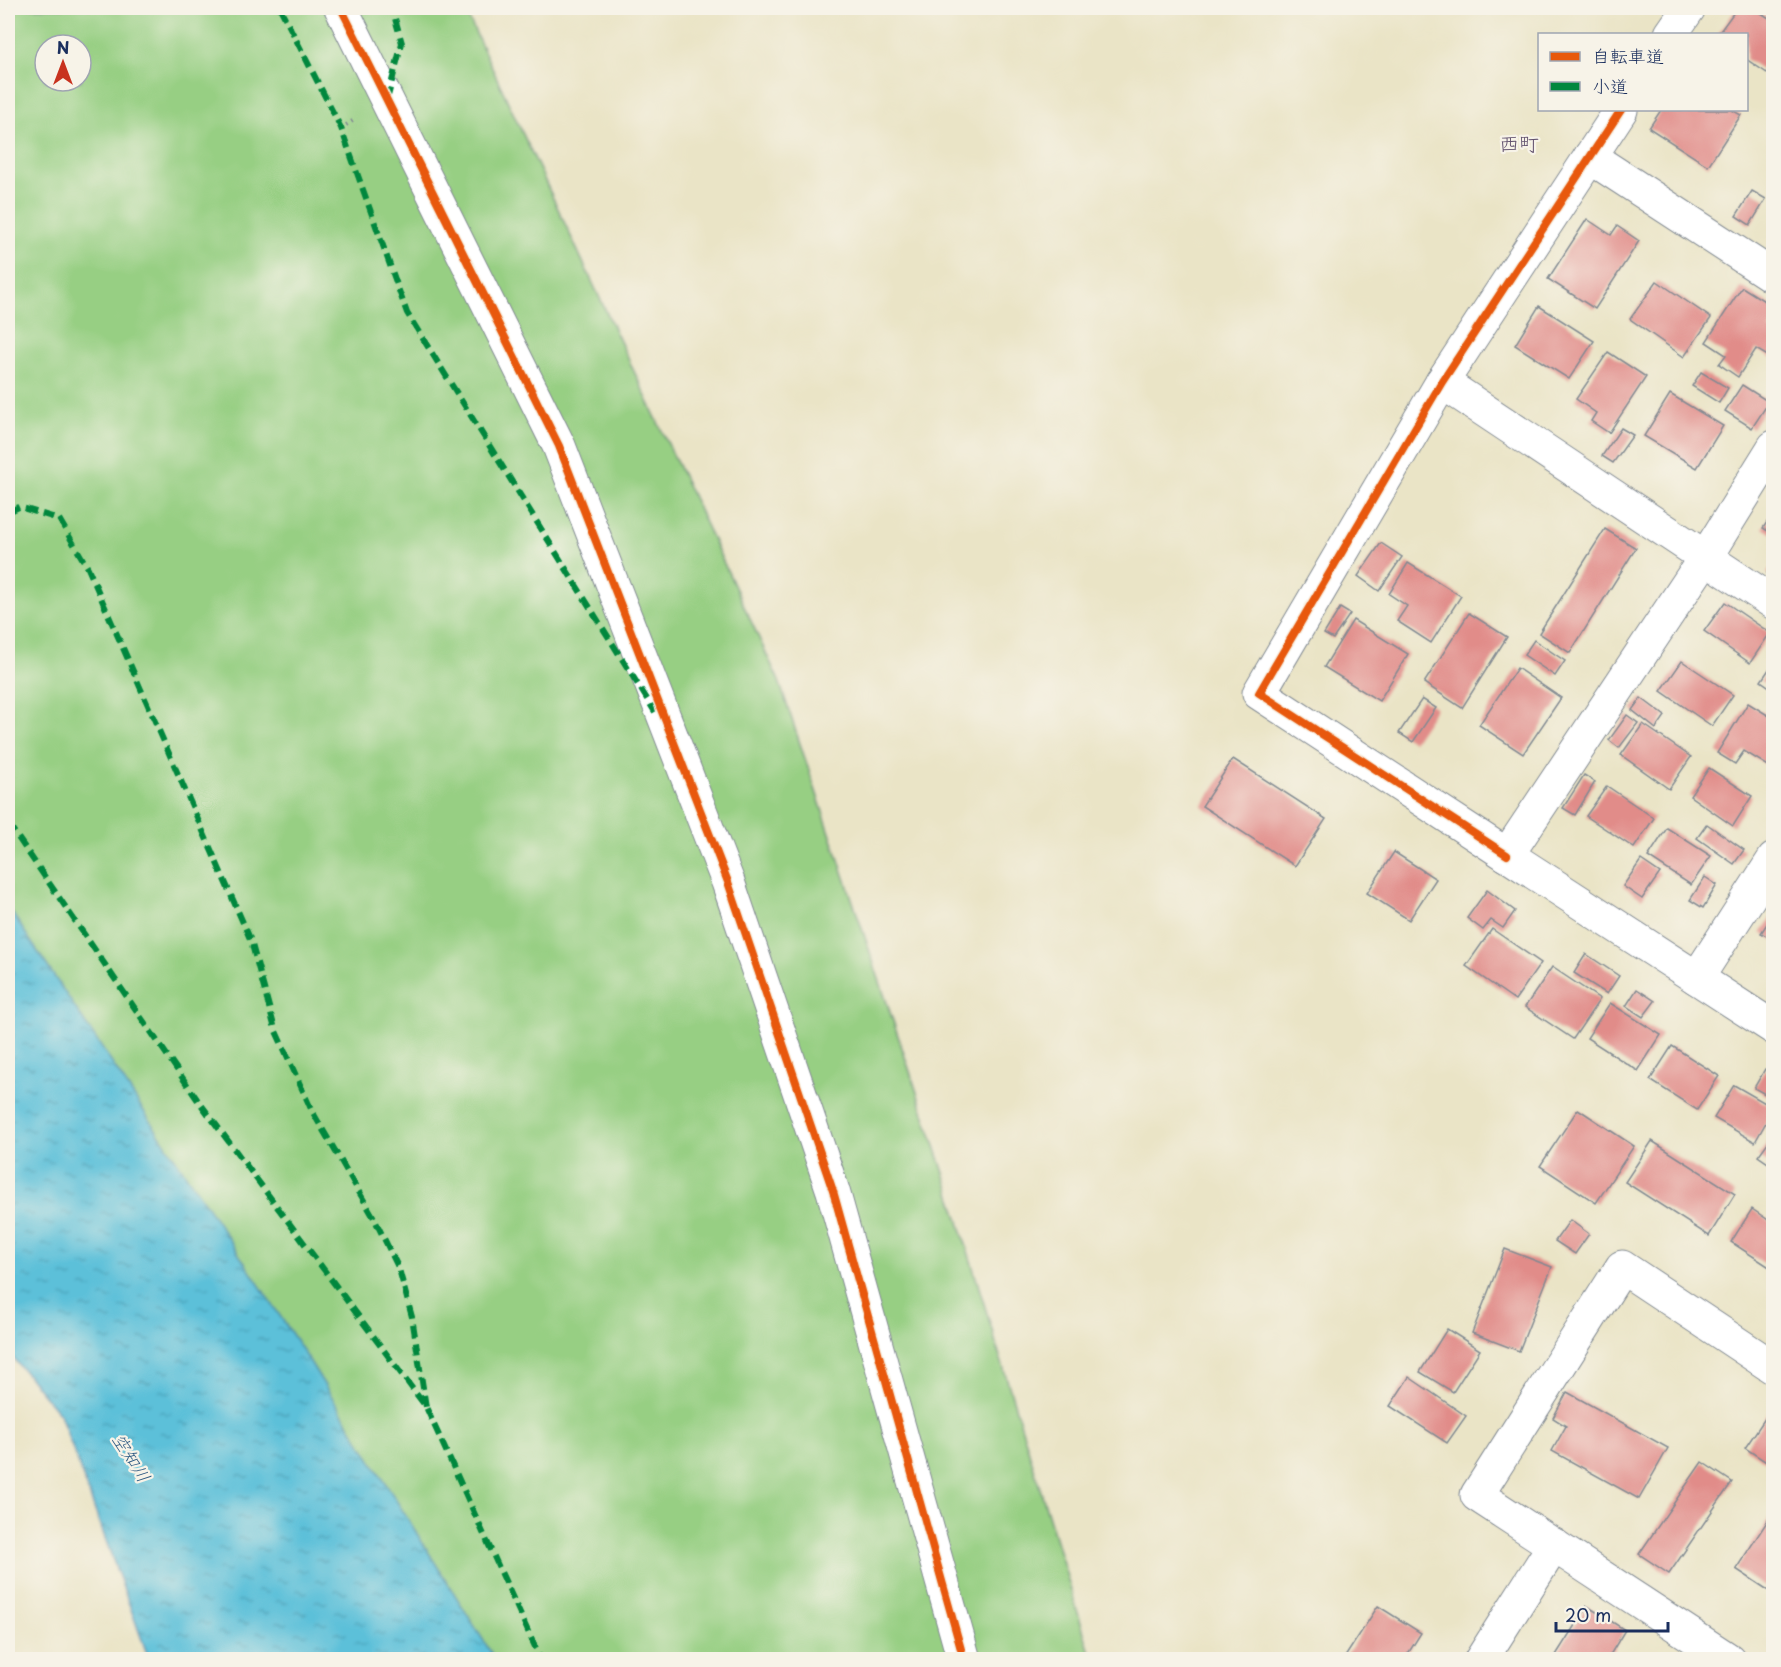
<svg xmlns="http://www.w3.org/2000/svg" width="1781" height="1667" font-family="'Playpen Sans','Klee One',sans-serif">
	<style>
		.grass { fill: #97cf83; stroke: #597f70; stroke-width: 1.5; fill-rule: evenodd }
		.water { fill: url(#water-ripples); stroke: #3b789c; stroke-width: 1.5 }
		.building { fill: #e18c89 }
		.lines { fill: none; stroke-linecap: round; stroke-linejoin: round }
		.minor-casing { stroke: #828a92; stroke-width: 35 }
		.path { stroke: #828a92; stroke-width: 4; stroke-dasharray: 1.5 4.5; stroke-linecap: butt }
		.minor { stroke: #fff; stroke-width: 33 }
		.quiet { stroke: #00873e; stroke-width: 6; stroke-dasharray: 12 6; stroke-linecap: butt }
		.cycleway-casing { stroke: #f7f3e8; stroke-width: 11 }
		.cycleway { stroke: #e8590c; stroke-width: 8 }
		.labels { text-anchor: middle; stroke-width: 4.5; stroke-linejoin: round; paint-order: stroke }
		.water-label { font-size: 18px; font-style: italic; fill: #2e5a83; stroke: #f7f3e8 }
		.quarter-label { font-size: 20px; fill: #60506d; stroke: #f7f3e8 }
	</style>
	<defs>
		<pattern id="water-ripples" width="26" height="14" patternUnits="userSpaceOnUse" patternTransform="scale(1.5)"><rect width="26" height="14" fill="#5bc0d9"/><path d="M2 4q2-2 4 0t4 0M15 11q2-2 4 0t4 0" fill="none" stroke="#4a9cb3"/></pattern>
	</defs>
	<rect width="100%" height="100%" fill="#f7f3e8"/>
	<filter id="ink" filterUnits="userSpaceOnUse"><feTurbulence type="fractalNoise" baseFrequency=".0167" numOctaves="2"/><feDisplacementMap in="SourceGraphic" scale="12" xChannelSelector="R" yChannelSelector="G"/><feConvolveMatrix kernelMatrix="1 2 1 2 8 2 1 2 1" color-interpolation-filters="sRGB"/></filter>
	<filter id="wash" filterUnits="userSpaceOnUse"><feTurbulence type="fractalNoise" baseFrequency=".008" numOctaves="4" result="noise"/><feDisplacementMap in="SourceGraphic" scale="24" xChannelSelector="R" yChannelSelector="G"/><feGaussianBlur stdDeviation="1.35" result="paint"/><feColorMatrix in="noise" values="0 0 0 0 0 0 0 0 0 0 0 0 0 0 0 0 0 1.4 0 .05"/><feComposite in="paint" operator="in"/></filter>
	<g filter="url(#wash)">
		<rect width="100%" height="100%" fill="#eae4c6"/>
		<path class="grass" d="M8 8H464L779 681 946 1179 1092 1659H458L8 946ZM45 45H81V81H45Z"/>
		<polygon class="water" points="8,907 302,1349 495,1659 149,1659 60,1414 8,1352"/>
		<g id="blocks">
			<g class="building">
				<polygon points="1737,8 1753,8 1774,21 1774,63 1767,73 1746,59 1746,34 1718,34"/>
				<polygon points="1661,110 1732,110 1741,115 1708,166 1649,128"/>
				<polygon points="1752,191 1766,199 1750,225 1736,216"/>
				<polygon points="1587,219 1611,235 1617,226 1639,241 1595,309 1548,279"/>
				<polygon points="1657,281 1711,318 1684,357 1630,319"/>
				<polygon points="1742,287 1774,307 1774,323 1769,329 1774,332 1774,354 1771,358 1756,349 1738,377 1719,364 1726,355 1706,342"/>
				<polygon points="1539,306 1594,341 1569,379 1515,345"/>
				<polygon points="1608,352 1646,377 1609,433 1591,421 1596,413 1576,399"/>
				<polygon points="1701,372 1728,388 1719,403 1692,386"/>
				<polygon points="1742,385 1769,402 1752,428 1725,411"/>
				<polygon points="1670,394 1723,426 1697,468 1644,436"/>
				<polygon points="1621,428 1633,435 1613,463 1602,456"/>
				<polygon points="1774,512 1774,535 1763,528"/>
				<polygon points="1605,529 1636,548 1570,653 1539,633"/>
				<polygon points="1381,543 1402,557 1379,591 1358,576"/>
				<polygon points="1774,562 1774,577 1767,573"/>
				<polygon points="1408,563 1461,596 1431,643 1397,621 1407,606 1389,594"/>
				<polygon points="1725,602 1770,633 1750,663 1704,631"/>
				<polygon points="1340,608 1350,614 1333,639 1324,634"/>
				<polygon points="1469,613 1507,637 1462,708 1424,683"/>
				<polygon points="1353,620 1408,654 1379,701 1324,667"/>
				<polygon points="1534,640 1565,661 1555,676 1524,655"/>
				<polygon points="1682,661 1733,695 1712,726 1661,691"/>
				<polygon points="1774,662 1774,690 1761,681"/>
				<polygon points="1517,668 1561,698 1523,754 1479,725"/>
				<polygon points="1641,698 1665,716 1656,729 1632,710"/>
				<polygon points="1422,699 1436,708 1413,742 1399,733"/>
				<polygon points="1748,703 1774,719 1774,761 1770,767 1744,751 1735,764 1717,753"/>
				<polygon points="1627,715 1638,723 1619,748 1609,740"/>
				<polygon points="1643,724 1691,757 1669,789 1621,755"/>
				<polygon points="1233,759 1326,819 1295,866 1202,806"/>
				<polygon points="1709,768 1752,796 1733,826 1690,796"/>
				<polygon points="1584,775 1595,782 1575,815 1563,808"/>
				<polygon points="1607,786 1654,818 1634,848 1586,816"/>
				<polygon points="1707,824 1744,850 1734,864 1697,838"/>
				<polygon points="1667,828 1711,856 1691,885 1648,857"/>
				<polygon points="1394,852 1436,879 1409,920 1367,893"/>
				<polygon points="1641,860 1660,873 1642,899 1623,886"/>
				<polygon points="1705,877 1717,885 1703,908 1690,900"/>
				<polygon points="1487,890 1515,911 1503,928 1491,920 1483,930 1467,918"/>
				<polygon points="1774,913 1774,940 1761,933"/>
				<polygon points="1492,929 1541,963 1515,1000 1466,966"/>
				<polygon points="1586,954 1619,976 1607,994 1574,973"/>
				<polygon points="1552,967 1600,999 1573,1039 1525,1007"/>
				<polygon points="1637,989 1655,1001 1643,1017 1626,1006"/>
				<polygon points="1610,1003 1661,1035 1638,1071 1587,1038"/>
				<polygon points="1672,1046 1719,1076 1697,1110 1650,1080"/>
				<polygon points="1765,1069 1774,1074 1774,1099 1754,1088"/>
				<polygon points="1734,1085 1774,1108 1755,1142 1714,1118"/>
				<polygon points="1578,1109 1634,1146 1596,1203 1540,1166"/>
				<polygon points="1774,1134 1774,1167 1758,1156"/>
				<polygon points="1652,1141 1735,1194 1709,1236 1625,1182"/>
				<polygon points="1752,1209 1774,1224 1774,1270 1731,1242"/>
				<polygon points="1570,1220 1589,1234 1575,1254 1555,1241"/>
				<polygon points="1505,1249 1552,1267 1519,1351 1472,1333"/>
				<polygon points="1447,1329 1480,1350 1453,1392 1420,1372"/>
				<polygon points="1409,1377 1466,1416 1447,1443 1390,1406"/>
				<polygon points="1567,1392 1668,1448 1639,1499 1552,1451 1566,1426 1553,1418"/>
				<polygon points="1774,1405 1774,1467 1745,1448"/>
				<polygon points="1702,1462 1732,1482 1669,1574 1639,1554"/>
				<polygon points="1774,1511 1774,1594 1736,1569"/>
				<polygon points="1378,1606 1421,1633 1404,1660 1343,1660"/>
				<polygon points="1587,1606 1625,1630 1607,1660 1564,1660 1556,1655"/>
			</g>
		</g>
	</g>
	<g filter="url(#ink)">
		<use href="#blocks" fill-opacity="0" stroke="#828a92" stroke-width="1.5"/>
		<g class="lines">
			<g class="minor-casing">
				<g id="minor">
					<polyline points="341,8 559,446 728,882 833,1191 964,1660"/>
					<polyline points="1671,34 1689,8"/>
					<polyline points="1590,157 1774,277"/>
					<polyline points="1442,382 1774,603"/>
					<polyline points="1774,447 1705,558 1507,855 1774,1028"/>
					<polyline points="1507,855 1259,693 1442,382 1621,110"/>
					<polyline points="1697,978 1774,859"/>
					<polyline points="1481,1660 1554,1545"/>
					<polyline points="1729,1660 1477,1495 1622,1267 1774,1368"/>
				</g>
			</g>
			<polyline class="path" points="341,128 356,119"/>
			<use href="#minor" class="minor"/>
			<g class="quiet">
				<polyline points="280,8 341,128 407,313 655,712"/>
				<polyline points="387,100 402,43 392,8"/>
				<polyline points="8,512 19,507 59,519 88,568 251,941 275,1029 312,1111 373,1216 399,1269 412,1317 426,1407"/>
				<polyline points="8,823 197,1099 426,1407 541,1660"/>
			</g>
			<g class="cycleway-casing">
				<g id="cycleway">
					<polyline points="341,8 559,446 728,882 833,1191 964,1660"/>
					<polyline points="1507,855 1259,693 1442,382 1621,110"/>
				</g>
			</g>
			<use href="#cycleway" class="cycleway"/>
		</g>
	</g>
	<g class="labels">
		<g class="water-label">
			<text transform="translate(131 1458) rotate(58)" y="6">空知川</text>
		</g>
		<g class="quarter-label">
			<text x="1519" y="151">西町</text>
		</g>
	</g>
	<rect width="1781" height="1667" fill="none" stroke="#f7f3e8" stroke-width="30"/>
	<rect x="1538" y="33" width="210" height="78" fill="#f7f3e8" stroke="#9fa5b1" stroke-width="1.5"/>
	<rect x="1550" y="52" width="30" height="9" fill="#e8590c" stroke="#9fa5b1" stroke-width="1.5"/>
	<text x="1592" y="63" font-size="18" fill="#1b2f5e">自転車道</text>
	<rect x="1550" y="82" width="30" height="9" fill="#00873e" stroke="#9fa5b1" stroke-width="1.5"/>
	<text x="1592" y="93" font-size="18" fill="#1b2f5e">小道</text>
	<g transform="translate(63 63)"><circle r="28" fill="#f7f3e8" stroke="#9fa5b1" stroke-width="1.5"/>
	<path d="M0-4.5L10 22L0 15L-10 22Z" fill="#c8321e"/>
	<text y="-9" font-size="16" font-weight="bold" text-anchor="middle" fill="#1b2f5e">N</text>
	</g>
	<path d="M1556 1622v9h112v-9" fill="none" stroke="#1b2f5e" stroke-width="3"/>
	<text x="1565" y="1622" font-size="18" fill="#1b2f5e" stroke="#f7f3e8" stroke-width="4.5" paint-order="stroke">20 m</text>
</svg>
